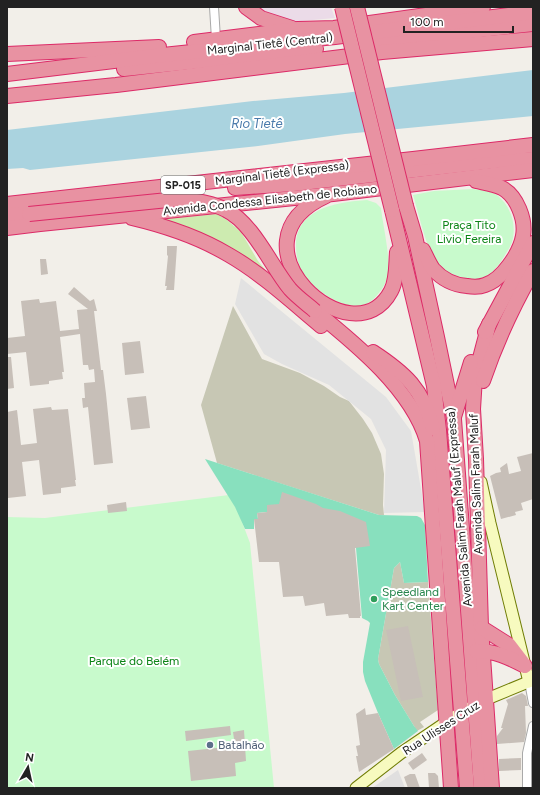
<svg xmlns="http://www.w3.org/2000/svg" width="540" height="795" font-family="Figtree,sans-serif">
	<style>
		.residential { fill: #e0dfdf }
		.industrial { fill: #ebdbe8 }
		.construction { fill: #c7c7b4 }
		.grass { fill: #cdebb0 }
		.park { fill: #c8facc }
		.pitch { fill: #88e0be }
		.parking { fill: #e2e2e2 }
		.water { fill: #aad3df }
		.building { fill: #c7bfb8 }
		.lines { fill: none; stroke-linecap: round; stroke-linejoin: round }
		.street-casing { stroke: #a9a9a9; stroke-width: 10 }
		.secondary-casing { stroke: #707d05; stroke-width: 13 }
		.highway-casing { stroke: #dc2a67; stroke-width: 16 }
		.street { stroke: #fff; stroke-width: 8 }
		.secondary { stroke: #f7fabf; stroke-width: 11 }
		.highway { stroke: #e892a2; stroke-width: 14 }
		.highway-bridge-casing { stroke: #dc2a67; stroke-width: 16; stroke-linecap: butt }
		.highway-bridge { stroke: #e892a2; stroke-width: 14 }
		.leisure-dot { fill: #2e9e5b; stroke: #fff; stroke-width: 1.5 }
		.service-dot { fill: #5c6f8a; stroke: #fff; stroke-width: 1.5 }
		.labels { text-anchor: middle; stroke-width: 4; stroke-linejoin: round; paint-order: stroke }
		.shield { fill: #fff; stroke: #646464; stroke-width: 1 }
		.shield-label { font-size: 11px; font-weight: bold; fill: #222 }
		.street-label { font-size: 12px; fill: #222; stroke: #fff }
		.park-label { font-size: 12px; fill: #0c8416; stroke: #fff }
		.leisure-label { font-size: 12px; fill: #27864d; stroke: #fff; text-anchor: start }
		.service-label { font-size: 12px; fill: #4e5e75; stroke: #fff; text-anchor: start }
		.water-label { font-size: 13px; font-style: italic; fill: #4a7aab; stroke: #fff }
	</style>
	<rect width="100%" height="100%" fill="#f2efe9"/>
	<polygon class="residential" points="398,770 405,788 372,788"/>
	<polygon class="industrial" points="254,7 331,7 335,18 290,22 278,19"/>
	<g class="construction">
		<polygon points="233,306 262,359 300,373 324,386 340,397 349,401 363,419 372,433 381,454 384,474 383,505 384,515 379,515 217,463 201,405"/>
		<polygon points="400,562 404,583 428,582 438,710 420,722 424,727 417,731 395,695 379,664 378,659 394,568"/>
	</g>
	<polygon class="grass" points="217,214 227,220 241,232 258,261 277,284 164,219"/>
	<g class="park">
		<path d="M473 189C481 190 490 191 497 195 511 206 517 225 512 242 509 250 504 256 500 263 494 270 488 278 479 279 471 280 462 278 455 275 449 273 443 270 439 266 428 256 418 211 413 195L434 191Z"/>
		<path d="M367 200 376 203 381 208C383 226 391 259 388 275 386 283 383 288 378 294 373 300 368 304 361 306 342 309 312 289 302 272 298 264 296 255 296 246 296 208 338 202 367 200Z"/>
		<polygon points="229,495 239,514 250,543 274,788 7,788 7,517 45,518"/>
	</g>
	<polygon class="pitch" points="205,459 379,515 417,516 421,518 425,525 428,582 404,583 400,562 394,568 378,659 379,664 395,695 414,726 418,731 394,749 378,713 365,681 363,672 363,662 370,623 368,621 362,618 356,548 285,510 257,513 258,519 254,520 254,529 245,529 235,507"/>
	<polygon class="parking" points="241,278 386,397 411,431 425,512 384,513 386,450 371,419 329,385 282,364 264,354 235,304"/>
	<polygon class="water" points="533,70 533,116 345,134 258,146 30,170 23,168 7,169 7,130 253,101 344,93"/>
	<g class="building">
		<polygon points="167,246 177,246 174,290 166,290 167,286 165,286 168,256 167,255"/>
		<polygon points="40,259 46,259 48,274 41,275"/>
		<polygon points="74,287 90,301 94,299 97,311 94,311 101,370 103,370 106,394 113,463 94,465 88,407 83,408 82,398 85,398 84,383 95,382 94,369 89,370 88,365 83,365 80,334 60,337 64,372 62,372 63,379 49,381 49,384 30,386 26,352 7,354 7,338 25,336 21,301 39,299 40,303 56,301 60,331 79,329 77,310 88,309 68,294"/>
		<polygon points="140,341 144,373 125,375 122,343"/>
		<polygon points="7,357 11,357 14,388 7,389"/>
		<polygon points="146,396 150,428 131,430 127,398"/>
		<polygon points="51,407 52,410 68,409 76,480 75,480 76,486 61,488 61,493 43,495 39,460 22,462 26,496 8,498 7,412 17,410 21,445 37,443 33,409"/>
		<polygon points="533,453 533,499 521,503 523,510 515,512 516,515 501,519 490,476 496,473 501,472 500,468 507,463 509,474 521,471 517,457"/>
		<polygon points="282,492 316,504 323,508 340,511 366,522 370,546 355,548 361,616 360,616 360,618 349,618 348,614 326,616 324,603 305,606 303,596 283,597 279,562 259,562 254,519 258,519 257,513 267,512 267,505 279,504"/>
		<polygon points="126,502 127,511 108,513 107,505"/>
		<polygon points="408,626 423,697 401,701 386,630"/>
		<polygon points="522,693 526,696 528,706 525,706 526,733 524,742 497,744 497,736 503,728 501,728 508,704 506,700"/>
		<polygon points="365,708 366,715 378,713 394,749 359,772 356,756 358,756 356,746 360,745 356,714"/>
		<polygon points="230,726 231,735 186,741 185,731"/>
		<polygon points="244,730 246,761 235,763 236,776 191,781 188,751 235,746 233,732"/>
		<polygon points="422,753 427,760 413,770 408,763"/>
		<polygon points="521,758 521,770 499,771 499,759"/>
		<polygon points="428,773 435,773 438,776 439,788 429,788"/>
		<polygon points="410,774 415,774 420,788 408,788 404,777"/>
	</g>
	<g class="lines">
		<g class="street-casing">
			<g id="street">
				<polyline points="214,7 216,39"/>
				<polyline points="529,682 533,703"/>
				<polyline points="527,788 527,753 533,726"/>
			</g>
		</g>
		<g class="secondary-casing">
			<g id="secondary">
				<polyline points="481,482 490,523 529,682"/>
				<polyline points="356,788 401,753 460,713 487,699 533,680"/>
			</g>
		</g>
		<g class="highway-casing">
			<g id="highway">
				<polyline points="246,7 261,18 292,28"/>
				<polyline points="194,42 298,29 334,28 483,7"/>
				<polyline points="355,44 533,24"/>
				<polyline points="7,54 159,47"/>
				<polyline points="124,69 316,49"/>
				<polyline points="7,74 163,55 335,37 533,12"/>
				<polyline points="7,96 116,85 382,52 533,39"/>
				<polyline points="235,188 293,184 495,161 533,159"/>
				<path d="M326 196C222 243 353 363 391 291 397 280 396 264 397 252"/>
				<polyline points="7,204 413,159 533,145"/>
				<polyline points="406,206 415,236 437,337 454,419 481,788"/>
				<polyline points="392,210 434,386 439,430 467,788"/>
				<polyline points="7,215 29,214"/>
				<path d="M132 218C166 226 199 237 229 255 262 274 292 302 321 326"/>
				<polyline points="7,228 40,224 333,194 533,170"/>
				<path d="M423 250C426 256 429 263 433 269 442 279 454 285 467 286 473 287 480 287 485 285 502 280 520 253 523 236 526 220 517 196 502 188 494 184 485 183 476 181"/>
				<path d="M315 311C356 344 412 390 427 441L451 788"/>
				<polyline points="489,324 475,377 473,409 476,459 481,627 492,788"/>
				<polyline points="485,332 533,243"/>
				<path d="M373 352C405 373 423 389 433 428"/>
				<path d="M483 381C496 343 513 306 533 271"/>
				<polyline points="454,417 471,362"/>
				<polyline points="482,628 509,645 522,662"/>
				<path d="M476 651C495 651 508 657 525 666"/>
			</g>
		</g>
		<use href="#street" class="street"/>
		<use href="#secondary" class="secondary"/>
		<use href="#highway" class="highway"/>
		<g class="highway-bridge-casing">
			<g id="highway-bridge">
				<polyline points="342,7 392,210"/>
				<polyline points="357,7 406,206"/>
				<path d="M29 214 178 199C195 200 211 202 226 210 253 223 271 266 290 289 297 297 307 304 315 311"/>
			</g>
		</g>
		<use href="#highway-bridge" class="highway-bridge"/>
	</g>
	<circle class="leisure-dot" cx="374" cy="599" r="4"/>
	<circle class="service-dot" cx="210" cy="745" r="4"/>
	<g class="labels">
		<rect class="shield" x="161" y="176" width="44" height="18" rx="3"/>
		<g class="shield-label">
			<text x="183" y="189">SP-015</text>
		</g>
		<g class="street-label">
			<text transform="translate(270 44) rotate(-6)" y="4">Marginal Tietê (Central)</text>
			<text transform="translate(282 173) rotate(-7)" y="4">Marginal Tietê (Expressa)</text>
			<text transform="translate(270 200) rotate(-6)" y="4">Avenida Condessa Elisabeth de Robiano</text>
			<text transform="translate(476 484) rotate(-92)" y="4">Avenida Salim Farah Maluf</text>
			<text transform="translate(459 507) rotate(-95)" y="4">Avenida Salim Farah Maluf (Expressa)</text>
			<text transform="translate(441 728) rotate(-33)" y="4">Rua Ulisses Cruz</text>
		</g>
		<g class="park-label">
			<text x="469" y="229">Praça Tito<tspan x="469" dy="14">Livio Fereira</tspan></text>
			<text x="134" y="665">Parque do Belém</text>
		</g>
		<g class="leisure-label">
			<text x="382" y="596">Speedland<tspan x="382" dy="14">Kart Center</tspan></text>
		</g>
		<g class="service-label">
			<text x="218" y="749">Batalhão</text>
		</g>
		<g class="water-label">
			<text x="257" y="128">Rio Tietê</text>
		</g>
	</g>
	<rect width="540" height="795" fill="none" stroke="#222222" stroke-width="16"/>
	<g transform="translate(28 767) rotate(9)" stroke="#ffffff" stroke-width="3" paint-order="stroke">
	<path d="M0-3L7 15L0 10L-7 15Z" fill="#222222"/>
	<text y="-6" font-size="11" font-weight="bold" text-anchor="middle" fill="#222222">N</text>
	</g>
	<path d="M404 26v6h109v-6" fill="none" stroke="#222222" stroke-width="2"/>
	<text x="410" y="26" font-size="12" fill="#222222" stroke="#ffffff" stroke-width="3" paint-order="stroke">100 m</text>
</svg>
